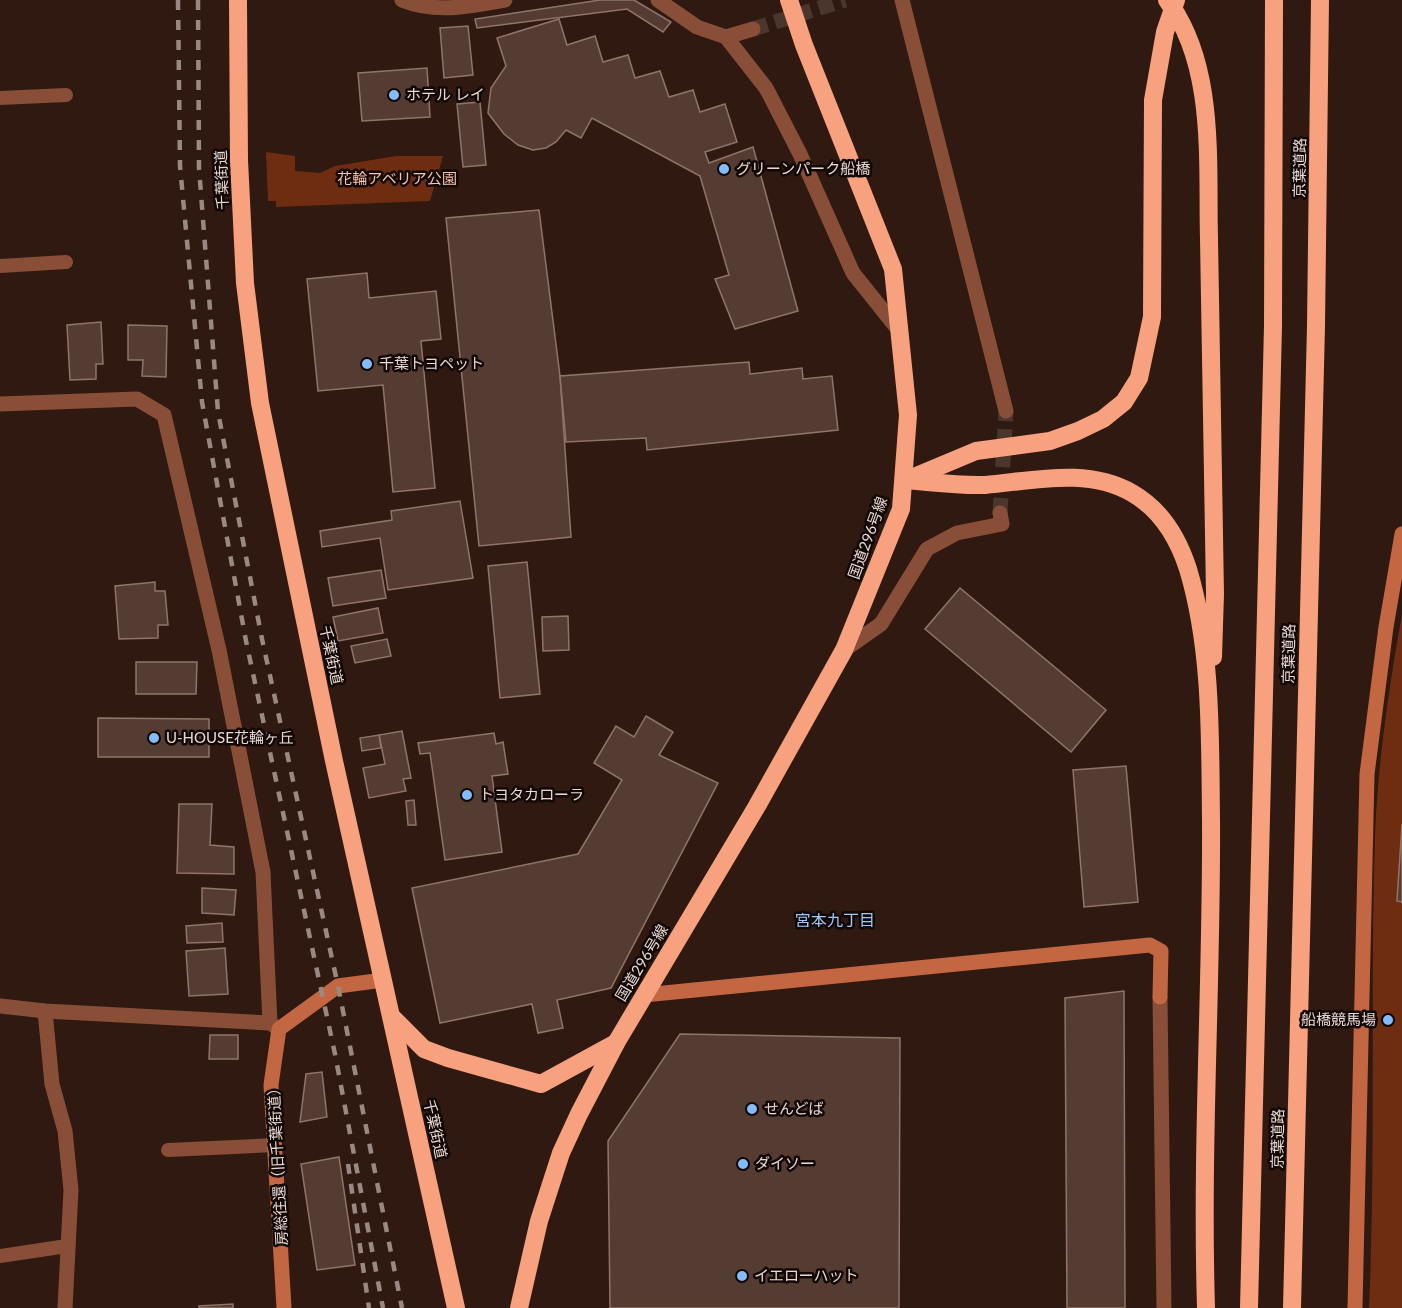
<svg xmlns="http://www.w3.org/2000/svg" width="1402" height="1308" font-family="Lato,'Noto Sans JP',sans-serif">
	<style>
		.green { fill: #6e2d11 }
		.building { fill: #553c33; stroke: #907469; stroke-width: 1.5 }
		.lines { fill: none; stroke-linecap: round; stroke-linejoin: round }
		.street-tunnel { stroke: #4b362e; stroke-width: 15; stroke-dasharray: 15 8; stroke-linecap: butt }
		.lane { stroke: #884e38; stroke-width: 14 }
		.street { stroke: #884e38; stroke-width: 15 }
		.secondary { stroke: #c36742; stroke-width: 15 }
		.highway { stroke: #f7a17f; stroke-width: 18 }
		.rail { stroke: #9b8882; stroke-width: 4.5; stroke-dasharray: 10 10; stroke-linecap: butt }
		.highway-bridge { stroke: #f7a17f; stroke-width: 18 }
		.poi-dot { fill: #83bcfb; stroke: #110705; stroke-width: 2 }
		.labels { text-anchor: middle; stroke-width: 5; stroke-linejoin: round; paint-order: stroke }
		.poi-label { font-size: 15px; fill: #e9d9d3; stroke: #110705; text-anchor: start }
		.street-label { font-size: 15px; fill: #e9d9d3; stroke: #110705 }
		.park-label { font-size: 15px; fill: #f6c4b1; stroke: #110705 }
		.neighbourhood-label { font-size: 16px; fill: #9fc8f7; stroke: #110705 }
	</style>
	<rect width="100%" height="100%" fill="#2f1911"/>
	<g class="green">
		<polygon points="266,152 295,156 295,171 320,173 335,166 396,156 443,156 430,201 276,207 276,201 268,201"/>
		<path d="M1402 614V1308H1369C1376 1150 1370 993 1375 835 1378 761 1389 687 1402 614Z"/>
	</g>
	<g class="building">
		<polygon points="600,0 634,0 671,22 663,32 627,9 477,28 475,19"/>
		<polygon points="559,19 567,45 595,36 603,62 628,55 635,78 660,71 669,97 693,90 700,112 725,104 737,142 705,152 709,163 753,147 798,311 735,329 715,279 729,275 700,176 592,118 581,138 566,130 556,142 546,148 533,150 518,145 504,134 488,113 491,88 506,66 497,38"/>
		<polygon points="468,26 473,75 444,78 440,28"/>
		<polygon points="427,68 430,117 362,121 358,73"/>
		<polygon points="480,102 486,165 463,167 457,104"/>
		<polygon points="539,210 560,376 571,537 479,546 446,218"/>
		<polygon points="367,273 369,298 436,291 441,339 421,341 435,488 393,492 383,385 318,391 307,279"/>
		<polygon points="101,322 103,364 96,364 96,379 70,380 67,325"/>
		<polygon points="128,325 167,326 166,377 142,376 143,360 128,360"/>
		<polygon points="749,362 750,374 802,368 803,379 832,376 838,430 647,450 646,438 566,442 560,376"/>
		<polygon points="460,501 473,578 388,590 380,538 322,547 320,531 392,520 391,511"/>
		<polygon points="527,562 540,694 500,698 488,566"/>
		<polygon points="381,570 386,598 333,606 328,578"/>
		<polygon points="155,582 155,591 165,591 168,625 158,625 158,638 119,639 115,586"/>
		<polygon points="960,588 1106,710 1071,752 925,629"/>
		<polygon points="378,608 383,633 338,641 333,617"/>
		<polygon points="568,616 569,650 543,651 542,617"/>
		<polygon points="387,639 391,656 355,663 351,646"/>
		<polygon points="136,662 197,662 196,694 136,694"/>
		<polygon points="646,716 673,732 659,755 718,783 611,988 557,1000 563,1028 538,1033 532,1004 440,1023 412,888 578,854 622,780 594,763 616,726 634,737"/>
		<polygon points="98,718 209,719 209,757 98,757"/>
		<polygon points="402,731 411,778 403,779 406,791 369,798 363,768 385,764 379,735"/>
		<polygon points="494,733 496,744 503,742 508,774 492,776 502,852 445,860 430,753 420,754 418,743"/>
		<polygon points="379,735 381,748 362,751 360,738"/>
		<polygon points="1126,766 1138,902 1084,907 1073,770"/>
		<polygon points="414,800 416,825 408,825 406,801"/>
		<polygon points="179,804 212,804 210,845 234,847 234,874 177,873"/>
		<polygon points="1402,824 1402,902 1397,901"/>
		<polygon points="202,888 236,890 234,915 202,913"/>
		<polygon points="222,923 223,942 187,943 186,926"/>
		<polygon points="225,948 228,994 189,996 186,951"/>
		<polygon points="1124,991 1125,1308 1067,1308 1065,998"/>
		<polygon points="680,1034 900,1038 899,1308 610,1308 608,1141"/>
		<polygon points="210,1035 238,1035 238,1059 209,1059"/>
		<polygon points="322,1072 327,1117 300,1122 306,1074"/>
		<polygon points="339,1157 355,1265 317,1270 301,1164"/>
		<polygon points="233,1304 233,1308 199,1308 199,1306"/>
	</g>
	<g class="lines">
		<g class="street-tunnel">
			<polyline points="753,29 845,0"/>
			<polyline points="1000,513 1006,411"/>
		</g>
		<g class="lane">
			<polyline points="0,98 66,95"/>
			<polyline points="0,266 66,262"/>
			<polyline points="168,1150 275,1145"/>
			<polyline points="0,1256 67,1246"/>
		</g>
		<g class="street">
			<path d="M402 0C437 14 470 6 505 0"/>
			<polyline points="658,0 697,27 726,37 766,88 800,154 853,273 901,333"/>
			<polyline points="902,0 1006,411"/>
			<polyline points="726,37 753,29"/>
			<polyline points="0,404 137,399 164,415 219,650 263,872 270,1023"/>
			<polyline points="844,650 881,624 927,549 957,533 1002,524 1000,513"/>
			<polyline points="1160,997 1164,1308"/>
			<polyline points="0,1006 45,1011 270,1023 277,1028"/>
			<polyline points="45,1011 52,1084 65,1131 71,1190 65,1308"/>
		</g>
		<g class="secondary">
			<polyline points="644,995 1150,945 1161,951 1160,997"/>
			<polyline points="284,1308 271,1085 279,1029 338,986 383,980"/>
			<polyline points="1355,1308 1367,774 1386,627 1402,534"/>
		</g>
		<g class="highway">
			<polyline points="238,0 239,160 245,283 260,403 334,761 456,1308"/>
			<polyline points="1209,239 1215,594 1213,657"/>
			<polyline points="909,479 976,451 1050,441 1078,431 1103,419 1124,402 1139,378 1152,317 1153,100 1165,32 1176,0"/>
			<path d="M904 480C931 482 958 486 985 485 1033 481 1087 467 1132 493 1160 509 1178 538 1188 569 1212 649 1210 737 1211 820 1212 982 1201 1145 1206 1308"/>
			<polyline points="393,1018 424,1049 448,1058 541,1084 616,1043"/>
			<polyline points="519,1308 539,1221 561,1153 579,1114 616,1043 757,806 844,650 901,509 908,415 893,269 804,45 789,0"/>
			<polyline points="1249,1308 1273,326 1274,0"/>
			<polyline points="1292,1308 1316,326 1320,0"/>
		</g>
		<g class="rail">
			<polyline points="178,0 180,166 202,402 246,641 335,1054 383,1308"/>
			<polyline points="198,0 199,168 218,412 262,639 338,986 402,1308"/>
			<polyline points="348,1164 369,1308"/>
		</g>
		<path class="highway-bridge" d="M1167 0C1216 65 1207 161 1209 239"/>
	</g>
	<g class="poi-dot">
		<circle cx="394" cy="95" r="6"/>
		<circle cx="724" cy="169" r="6"/>
		<circle cx="367" cy="364" r="6"/>
		<circle cx="154" cy="738" r="6"/>
		<circle cx="467" cy="795" r="6"/>
		<circle cx="1388" cy="1020" r="6"/>
		<circle cx="752" cy="1109" r="6"/>
		<circle cx="743" cy="1164" r="6"/>
		<circle cx="742" cy="1276" r="6"/>
	</g>
	<g class="labels">
		<g class="poi-label">
			<text x="406" y="100">ホテル レイ</text>
			<text x="736" y="174">グリーンパーク船橋</text>
			<text x="379" y="369">千葉トヨペット</text>
			<text x="166" y="743">U-HOUSE花輪ヶ丘</text>
			<text x="479" y="800">トヨタカローラ</text>
			<text x="1376" y="1025" text-anchor="end">船橋競馬場</text>
			<text x="764" y="1114">せんどば</text>
			<text x="755" y="1169">ダイソー</text>
			<text x="754" y="1281">イエローハット</text>
		</g>
		<g class="street-label">
			<text transform="translate(1300 168) rotate(-89)" y="5">京葉道路</text>
			<text transform="translate(222 180) rotate(-92)" y="5">千葉街道</text>
			<text transform="translate(868 538) rotate(-70)" y="5">国道296号線</text>
			<text transform="translate(1289 654) rotate(-89)" y="5">京葉道路</text>
			<text transform="translate(331 655) rotate(78)" y="5">千葉街道</text>
			<text transform="translate(642 963) rotate(-59)" y="5">国道296号線</text>
			<text transform="translate(435 1129) rotate(78)" y="5">千葉街道</text>
			<text transform="translate(1278 1139) rotate(-89)" y="5">京葉道路</text>
			<text transform="translate(278 1163) rotate(-93)" y="5">房総往還（旧千葉街道）</text>
		</g>
		<g class="park-label">
			<text x="397" y="184">花輪アベリア公園</text>
		</g>
		<g class="neighbourhood-label">
			<text x="835" y="926">宮本九丁目</text>
		</g>
	</g>
</svg>
